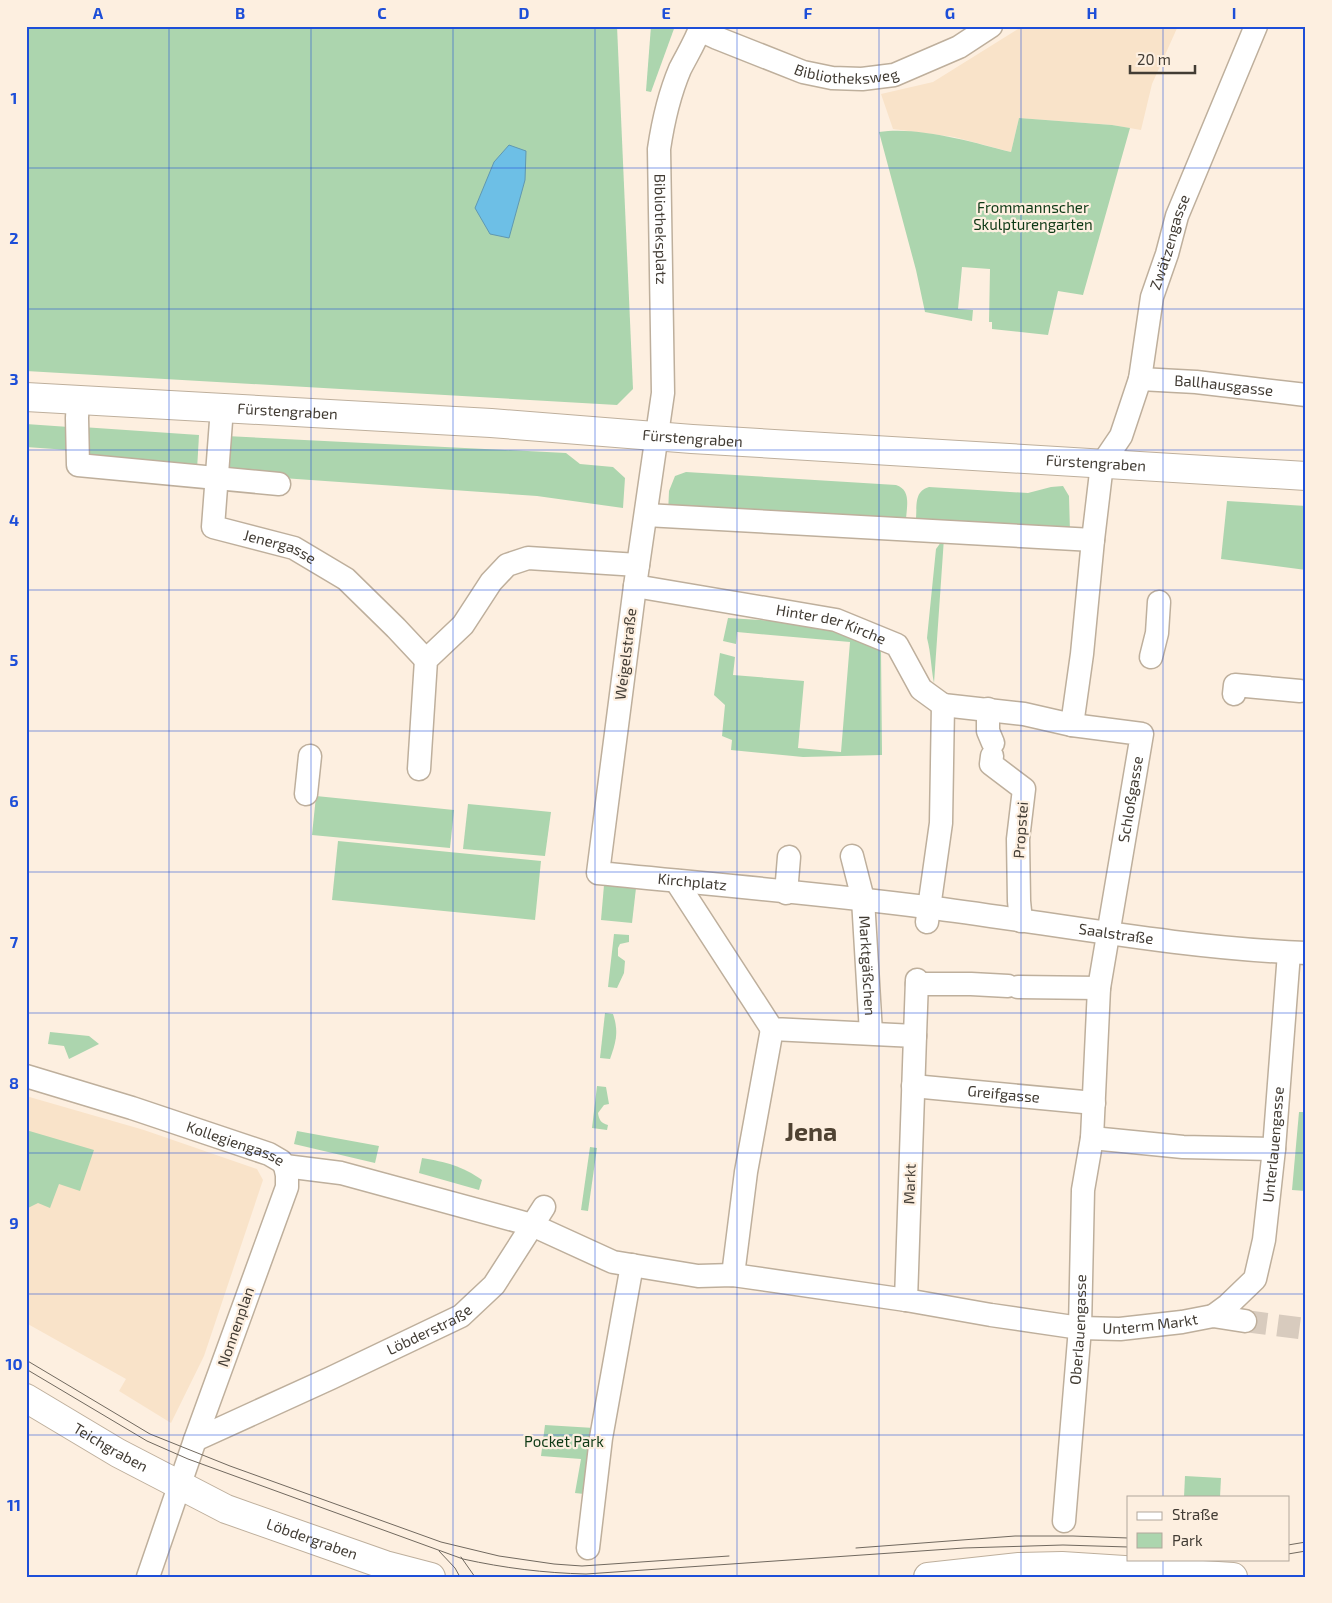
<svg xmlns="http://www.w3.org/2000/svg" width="1332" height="1603" font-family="'Exo 2',sans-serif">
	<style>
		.built { fill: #f9e3c9 }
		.green { fill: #acd5ae }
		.water { fill: #6dbfe6; stroke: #6098b1 }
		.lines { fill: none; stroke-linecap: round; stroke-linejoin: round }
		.street-tunnel { stroke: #d8cbbe; stroke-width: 22; stroke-dasharray: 22 11; stroke-linecap: butt }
		.street-casing { stroke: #beaf9c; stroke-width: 25 }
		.secondary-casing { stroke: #beaf9c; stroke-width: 30 }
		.primary-casing { stroke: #beaf9c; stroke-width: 30 }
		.street { stroke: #fff; stroke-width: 22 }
		.secondary { stroke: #fff; stroke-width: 28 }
		.primary { stroke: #fff; stroke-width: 28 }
		.tram { stroke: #71695f; stroke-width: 1 }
		.grid { fill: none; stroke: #1d4ed8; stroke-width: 1; stroke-opacity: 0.55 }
		.labels { text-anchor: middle; stroke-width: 4.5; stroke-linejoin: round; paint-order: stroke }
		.street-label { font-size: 15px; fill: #423c34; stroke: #fdefe0 }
		.park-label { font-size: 15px; fill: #0e3915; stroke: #fdefe0 }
		.town-label { font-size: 25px; font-weight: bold; fill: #4f4232; stroke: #fdefe0 }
		.neatline { fill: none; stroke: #1d4ed8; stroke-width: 2 }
		.grid-label { font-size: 16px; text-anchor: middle; font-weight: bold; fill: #1d4ed8 }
	</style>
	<rect width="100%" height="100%" fill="#fdefe0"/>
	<g class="built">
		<polygon points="1023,26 1178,26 1152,84 1141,130 1112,125 1019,118 1011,152 954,137 893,129 881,94 933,82"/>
		<polygon points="26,1096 144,1130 257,1169 263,1180 204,1356 171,1423 119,1391 126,1379 26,1323"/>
	</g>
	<g class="green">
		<polygon points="26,26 617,26 633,389 617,405 26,371"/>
		<polygon points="651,26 675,26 651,92 646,91"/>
		<path d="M1019 118 1112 125 1130 128 1083 295 1058 291 1048 335 992 329V322H989L990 269 962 267 958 309 973 310 972 321 925 312 916 270 879 132C918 126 972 142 1011 152Z"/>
		<polygon points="26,424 69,427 68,450 26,447"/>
		<polygon points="82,427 199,435 197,470 96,464 83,451"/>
		<polygon points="226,436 566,453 580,464 613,467 625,478 623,508 537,496 225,474"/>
		<path d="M686 472 896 485C911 490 907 505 906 519L668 514 669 491 675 476Z"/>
		<path d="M1063 486 1069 496 1070 532 916 519C917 506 914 491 929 487L1028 493 1051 487Z"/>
		<polygon points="1227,501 1306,506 1306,570 1221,559"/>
		<path d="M944 538 934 683C931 668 931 653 927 638L936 549Z"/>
		<polygon points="728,618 822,624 881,650 882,755 803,757 731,750 732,740 722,736 725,705 714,695 720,653 735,657 733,675 804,681 798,748 841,752 850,642 737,632 736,644 723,641"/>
		<polygon points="316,796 454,810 450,848 312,835"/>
		<polygon points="468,804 551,812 545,856 463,849"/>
		<polygon points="338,841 541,861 535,920 332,900"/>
		<polygon points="604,885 636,888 632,923 601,920"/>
		<polygon points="614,934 629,935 629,942 620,944 618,948 618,956 625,961 624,973 617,988 608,987"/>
		<path d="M605 1013 613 1014C619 1032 616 1042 610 1059L600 1058Z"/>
		<polygon points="50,1032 89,1036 99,1044 69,1059 64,1046 48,1044"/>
		<path d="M597 1086 606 1087 609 1104 604 1105 598 1113C599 1120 601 1123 608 1125L607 1130 592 1128Z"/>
		<polygon points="1299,1112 1306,1112 1306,1191 1292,1190"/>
		<polygon points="26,1130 94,1150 80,1191 59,1184 50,1208 38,1203 28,1208 26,1199"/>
		<polygon points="297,1131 379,1146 375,1163 294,1144"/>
		<polygon points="590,1147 597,1148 588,1211 581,1210"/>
		<path d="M422 1158C446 1162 462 1166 482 1180L479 1190 419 1173Z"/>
		<polygon points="545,1425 594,1428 584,1494 575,1493 581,1459 541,1456"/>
		<polygon points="1185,1476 1221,1478 1220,1497 1184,1497"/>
	</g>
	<polygon class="water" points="509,145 526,151 525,180 509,238 490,234 475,208 494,162"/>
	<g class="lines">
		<polyline class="street-tunnel" points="1245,1321 1306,1329"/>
		<g class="street-casing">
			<g id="street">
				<path id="s1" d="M701 26C696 41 687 55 680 69 669 95 663 122 659 149L663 393 635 586 598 873C707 884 817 893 926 907 1052 923 1178 948 1306 953"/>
				<path id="s2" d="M700 30 717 38 803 72 832 78 862 79 894 75 959 47 991 26"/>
				<path id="s3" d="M1140 379 1196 382 1306 395"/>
				<polyline points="78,400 77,418 78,465 279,484"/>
				<path id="s4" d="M222 408 213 527 294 548 346 579 396 628 426 660"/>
				<polyline points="646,515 1093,540"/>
				<path id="s5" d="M635 586 836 620 897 645 921 689 943 705"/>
				<polyline points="1151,657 1157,633 1159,602"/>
				<polyline points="1234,694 1235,685 1300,691"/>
				<path id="s6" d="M943 705 1024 714 1072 725 1082 654 1093 540 1102 464 1121 436 1140 379 1152 297 1167 254 1177 216 1256 26"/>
				<polyline points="988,709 988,731 993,743"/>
				<polyline points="992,756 991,764 1024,789 1018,839 1019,901 1021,921"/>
				<polyline points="419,769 426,660 463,625 491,582 507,565 528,558 638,565"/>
				<polyline points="306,794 310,756"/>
				<path id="s7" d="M852 856 863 899 871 1033"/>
				<polyline points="676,881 772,1029 915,1036 906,1300"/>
				<polyline points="786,893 789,857"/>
				<polyline points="927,922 941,823 943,705"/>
				<polyline points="917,984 971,984 1008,986"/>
				<polyline points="1018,987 1099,988"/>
				<polyline points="915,1036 917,980"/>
				<path id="s8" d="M26 1076 132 1108 269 1154 281 1161 285 1166 287 1175V1187L195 1440 148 1577"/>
				<path id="s9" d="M913 1086 1094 1103"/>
				<polyline points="1092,1138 1183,1147 1274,1149"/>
				<path id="s10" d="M285 1166 341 1173 532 1225 613 1262 698 1276 733 1275 906 1300 991 1315 1080 1328 1120 1329 1182 1322 1213 1316 1245 1321"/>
				<polyline points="733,1275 746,1172 772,1029"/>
				<path id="s11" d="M1213 1316 1228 1305 1255 1279 1264 1240 1274 1149 1289 953"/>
				<path id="s12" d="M195 1440 331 1378 461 1316 494 1285 544 1207"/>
				<path id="s13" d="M1064 1521 1080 1328 1083 1190 1092 1138 1099 988 1142 734 1072 725"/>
				<polyline points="588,1548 601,1438 632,1265"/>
			</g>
		</g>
		<g class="secondary-casing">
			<g id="secondary">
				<path id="s14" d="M26 1398 118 1453 226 1509 385 1565 431 1577"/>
				<polyline points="928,1577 1019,1567 1062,1566 1233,1577"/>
			</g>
		</g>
		<g class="primary-casing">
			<g id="primary">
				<path id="s15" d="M26 397 491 423 692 439 1306 476"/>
			</g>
		</g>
		<use href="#street" class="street"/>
		<use href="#secondary" class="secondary"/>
		<use href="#primary" class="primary"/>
		<g class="tram">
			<polyline points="26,1360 150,1434 230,1466 441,1542 499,1556 554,1564 582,1566 729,1556"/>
			<path d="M26 1369 147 1441 188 1459 463 1559C504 1568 544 1573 586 1574L964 1548 1063 1545 1128 1547"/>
			<polyline points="1288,1545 1306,1542"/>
			<polyline points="856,1548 1015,1536 1073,1536 1128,1538"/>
			<polyline points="439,1551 455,1568 460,1577"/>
			<polyline points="1288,1554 1306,1551"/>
			<polyline points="461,1557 475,1577"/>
		</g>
	</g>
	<path class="grid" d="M169 26V1577M311 26V1577M453 26V1577M595 26V1577M737 26V1577M879 26V1577M1021 26V1577M1163 26V1497M26 168H1306M26 309H1306M26 450H1306M26 590H1306M26 731H1306M26 872H1306M26 1013H1306M26 1153H1306M26 1294H1306M26 1435H1306M1163 1559V1577"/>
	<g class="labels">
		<g class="street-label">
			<text dy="5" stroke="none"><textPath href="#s2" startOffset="155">Bibliotheksweg</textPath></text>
			<text dy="5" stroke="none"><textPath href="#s1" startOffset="211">Bibliotheksplatz</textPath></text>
			<text dy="5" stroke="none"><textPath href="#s6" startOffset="628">Zwätzengasse</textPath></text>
			<text dy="5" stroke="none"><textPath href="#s3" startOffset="84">Ballhausgasse</textPath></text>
			<text dy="5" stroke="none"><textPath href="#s15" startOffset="262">Fürstengraben</textPath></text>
			<text dy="5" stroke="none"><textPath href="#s15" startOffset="668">Fürstengraben</textPath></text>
			<text dy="5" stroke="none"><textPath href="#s15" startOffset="1072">Fürstengraben</textPath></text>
			<text dy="5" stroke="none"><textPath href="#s4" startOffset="189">Jenergasse</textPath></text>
			<text dy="5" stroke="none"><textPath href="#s5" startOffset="200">Hinter der Kirche</textPath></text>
			<text transform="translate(626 654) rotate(-83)" y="5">Weigelstraße</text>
			<text dy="5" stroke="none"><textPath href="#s13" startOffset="726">Schloßgasse</textPath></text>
			<text transform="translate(1021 830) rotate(-86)" y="5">Propstei</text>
			<text dy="5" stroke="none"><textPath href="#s1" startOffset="954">Kirchplatz</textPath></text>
			<text dy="5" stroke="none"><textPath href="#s1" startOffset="1381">Saalstraße</textPath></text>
			<text dy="5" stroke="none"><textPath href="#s7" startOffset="111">Marktgäßchen</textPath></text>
			<text dy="5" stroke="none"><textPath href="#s9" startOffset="91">Greifgasse</textPath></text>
			<text dy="5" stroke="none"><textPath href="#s11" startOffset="192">Unterlauengasse</textPath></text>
			<text dy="5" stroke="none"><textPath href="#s8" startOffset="220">Kollegiengasse</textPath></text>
			<text transform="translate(910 1184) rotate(-88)" y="5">Markt</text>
			<text dy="5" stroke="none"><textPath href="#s10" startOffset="886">Unterm Markt</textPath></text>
			<text transform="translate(236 1327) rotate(-71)" y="5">Nonnenplan</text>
			<text dy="5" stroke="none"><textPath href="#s12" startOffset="259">Löbderstraße</textPath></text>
			<text dy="5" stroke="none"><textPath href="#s13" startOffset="192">Oberlauengasse</textPath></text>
			<text dy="5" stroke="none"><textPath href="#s14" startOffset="98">Teichgraben</textPath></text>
			<text dy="5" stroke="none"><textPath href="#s14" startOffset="320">Löbdergraben</textPath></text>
		</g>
		<g class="park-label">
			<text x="1033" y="213">Frommannscher<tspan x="1033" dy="17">Skulpturengarten</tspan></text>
			<text x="564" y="1447">Pocket Park</text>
		</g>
		<g class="town-label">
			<text x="811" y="1141">Jena</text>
		</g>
	</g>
	<rect width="1332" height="1603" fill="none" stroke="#fdefe0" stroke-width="55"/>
	<rect x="1127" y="1496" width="162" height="65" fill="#fdefe0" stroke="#b2a79b"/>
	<rect x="1137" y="1512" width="25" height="8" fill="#ffffff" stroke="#b2a79b"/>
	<text x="1172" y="1520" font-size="15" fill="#423c34">Straße</text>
	<rect x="1137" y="1533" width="25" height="15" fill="#acd5ae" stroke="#b2a79b"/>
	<text x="1172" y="1546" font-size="15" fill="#423c34">Park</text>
	<path d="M1130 65v8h65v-8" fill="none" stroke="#423c34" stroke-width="2.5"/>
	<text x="1137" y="65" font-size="15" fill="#423c34" stroke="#fdefe0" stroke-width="4" paint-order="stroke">20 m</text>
	<rect x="28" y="28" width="1276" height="1548" class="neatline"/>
	<g class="grid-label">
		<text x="98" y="19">A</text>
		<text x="240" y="19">B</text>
		<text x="382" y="19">C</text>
		<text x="524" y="19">D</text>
		<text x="666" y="19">E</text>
		<text x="808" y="19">F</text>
		<text x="950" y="19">G</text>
		<text x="1092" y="19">H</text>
		<text x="1234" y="19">I</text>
		<text x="14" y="104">1</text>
		<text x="14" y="244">2</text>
		<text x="14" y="385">3</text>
		<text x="14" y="526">4</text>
		<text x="14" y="666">5</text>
		<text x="14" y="807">6</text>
		<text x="14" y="948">7</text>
		<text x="14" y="1089">8</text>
		<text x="14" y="1229">9</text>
		<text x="14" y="1370">10</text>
		<text x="14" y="1511">11</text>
	</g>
</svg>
